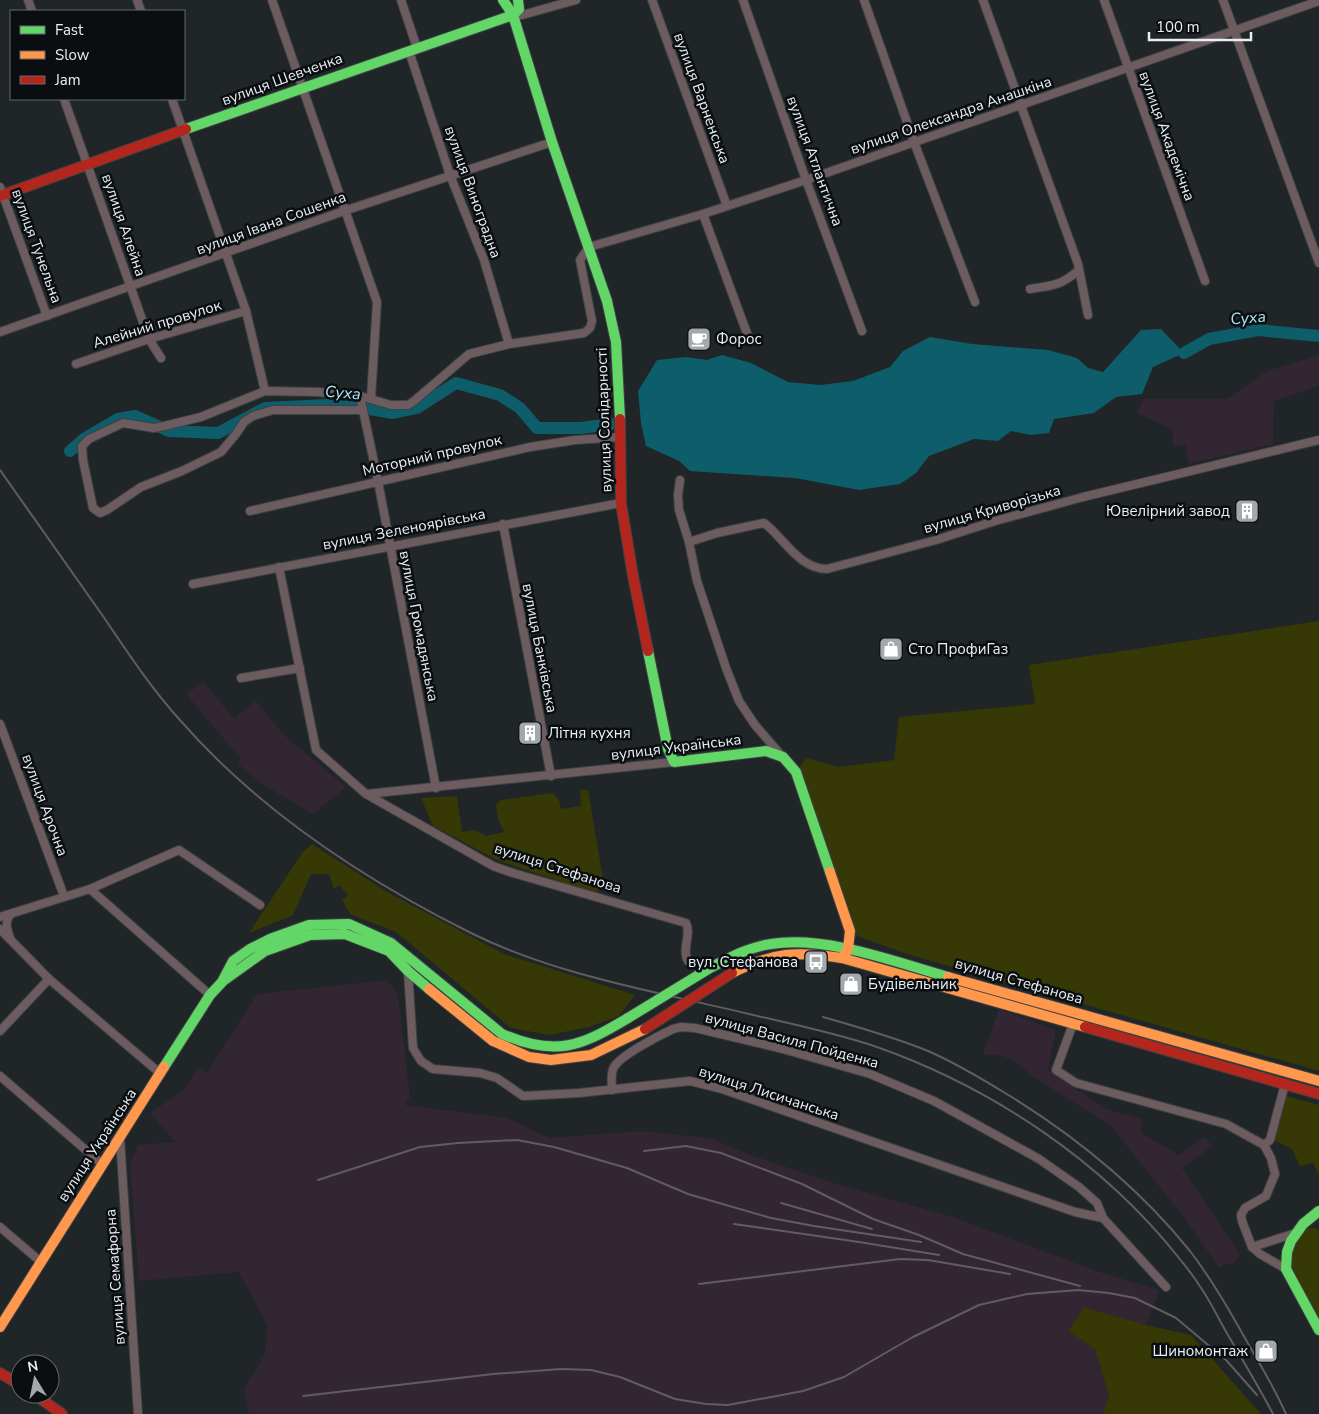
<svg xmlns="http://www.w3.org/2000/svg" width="1319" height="1414" font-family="'Nunito Sans',sans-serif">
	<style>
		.industrial { fill: #312632 }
		.green { fill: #363805 }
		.water { fill: #0e5d6a }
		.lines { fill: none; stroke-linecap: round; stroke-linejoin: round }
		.river { stroke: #0e5d6a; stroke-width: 12 }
		.street-casing { stroke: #3d4144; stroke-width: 10 }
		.fast-casing { stroke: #3d4144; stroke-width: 12 }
		.slow-casing { stroke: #3d4144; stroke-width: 12 }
		.jam-casing { stroke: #3d4144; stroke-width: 12 }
		.street { stroke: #6c5c5f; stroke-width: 8 }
		.fast { stroke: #63d668; stroke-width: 10 }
		.slow { stroke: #ff974d; stroke-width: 10 }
		.jam { stroke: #b3261e; stroke-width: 10 }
		.rail { stroke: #615d5f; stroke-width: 2 }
		.fast-bridge-casing { stroke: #3d4144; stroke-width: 12; stroke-linecap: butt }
		.jam-bridge-casing { stroke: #3d4144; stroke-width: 12; stroke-linecap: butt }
		.fast-bridge { stroke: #63d668; stroke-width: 10 }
		.jam-bridge { stroke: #b3261e; stroke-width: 10 }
		.labels { text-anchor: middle; stroke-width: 5; stroke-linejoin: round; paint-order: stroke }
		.street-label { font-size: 15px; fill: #e9eff3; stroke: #0a0e11 }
		.poi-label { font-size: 15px; fill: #e9eff3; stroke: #0a0e11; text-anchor: start }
		.water-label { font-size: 16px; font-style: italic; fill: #aae6f3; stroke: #0a0e11 }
	</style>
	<rect width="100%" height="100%" fill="#202528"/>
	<g class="industrial">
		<polygon points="1319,355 1319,386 1274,401 1273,444 1189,464 1185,444 1173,447 1172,429 1137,413 1144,399 1227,399 1267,371"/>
		<polygon points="204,682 234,719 256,701 283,734 346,787 313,814 262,784 237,763 241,759 186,694"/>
		<polygon points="387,980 398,994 410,1097 405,1105 508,1118 549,1138 640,1131 710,1138 748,1154 843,1186 953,1217 1096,1271 1160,1290 1146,1325 1084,1307 1068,1331 1095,1349 1109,1395 1103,1414 249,1414 244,1389 265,1354 267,1325 239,1272 139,1281 130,1164 138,1145 175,1142 150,1113 185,1089 197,1068 207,1073 257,994"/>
		<polygon points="999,1009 1056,1030 1048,1070 1106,1109 1142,1119 1141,1133 1179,1155 1204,1137 1213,1146 1182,1168 1240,1254 1235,1263 1226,1264 1219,1268 1184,1217 1110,1125 1032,1076 1012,1059 997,1055 983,1055"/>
	</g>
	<g class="green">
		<polygon points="1319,621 1319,1071 910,955 857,936 799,768 806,758 839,767 894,760 899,717 1035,704 1029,665"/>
		<polygon points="580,790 588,790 604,885 595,893 499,861 433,826 421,798 457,796 462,832 475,830 486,836 504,832 498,819 496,805 500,800 553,793 559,800 561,809 581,806"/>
		<polygon points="312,844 387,892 504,954 635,995 619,1016 589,1027 549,1035 511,1028 396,932 350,914 342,900 348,895 339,885 334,889 329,874 311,874 293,915 249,933 302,853"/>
		<polygon points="1286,1096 1319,1105 1319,1174 1313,1163 1300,1166 1292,1149 1272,1139"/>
		<polygon points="1305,1228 1316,1228 1319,1231 1319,1319 1289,1267 1293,1244"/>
		<polygon points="1084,1307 1146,1325 1191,1335 1261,1414 1103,1414 1109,1395 1095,1349 1068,1331"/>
	</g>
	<polygon class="water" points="1161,329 1184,353 1153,367 1142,394 1116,397 1094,413 1054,419 1049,433 1031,435 1011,431 998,441 974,439 929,456 916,473 900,484 859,490 795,478 690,471 679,461 646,446 641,423 638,391 657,360 686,357 707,360 722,355 751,363 788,382 820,385 853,381 890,367 903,351 930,337 972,344 1048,350 1077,358 1088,368 1103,372 1141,330"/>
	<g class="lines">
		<g class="river">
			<polyline points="1184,353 1209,339 1258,330 1319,336"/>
			<polyline points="70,451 84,439 118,419 135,416 169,431 218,433 265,408 327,405 364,408 393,413 417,408 456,383 500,395 520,408 537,428 581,428 611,424"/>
		</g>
		<g class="street-casing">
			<g id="street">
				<polyline points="28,0 32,11"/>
				<polyline points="137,0 141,11"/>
				<polyline points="272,0 377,302 371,398"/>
				<polyline points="401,0 417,48"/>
				<polyline points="652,0 727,206"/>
				<polyline points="743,0 806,180 862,331"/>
				<polyline points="864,0 914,142 975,302"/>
				<polyline points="983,0 1078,264 1088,315"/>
				<polyline points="1104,0 1205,281"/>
				<polyline points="1223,0 1319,263"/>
				<polyline points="513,15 522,15 576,0"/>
				<polyline points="409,51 450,175 484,260 509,344"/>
				<polyline points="64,99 149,339 161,358"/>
				<polyline points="172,99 246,311 265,391"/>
				<polyline points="0,187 47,316"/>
				<polyline points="703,214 749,339"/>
				<path d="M1030 289C1054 285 1060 286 1079 270"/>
				<polyline points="0,332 344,211 552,142"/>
				<polyline points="76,364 149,339 246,311"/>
				<polyline points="360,396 378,481 436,788"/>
				<polyline points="363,410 273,410 253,416 244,422 236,434 221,452 182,471 141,487 107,510 100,513 93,508 83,460 82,446 89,439 123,423 154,428 164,426 201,417 265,391 318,392 360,396 391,405 408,405 414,401 469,354 509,344 584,333 590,328 592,321 580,260 589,247 703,214 806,180 1319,1"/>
				<polyline points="680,480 678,495 679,510 689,542 697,581 726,668 739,701 755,725 781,755"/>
				<polyline points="250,511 530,447 575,440 621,437"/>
				<polyline points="503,524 551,776"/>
				<path d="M689 542 717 533 764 523C784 538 799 569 827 569L936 540 995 521 1083 497 1319 440"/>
				<path d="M279 567 316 750 366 794 493 866 513 873 686 923C692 935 681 949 688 961"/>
				<polyline points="193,584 621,503"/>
				<polyline points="241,678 300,668"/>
				<polyline points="0,724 64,896"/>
				<polyline points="367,794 674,762"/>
				<polyline points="90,889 210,995"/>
				<polyline points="0,917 90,889 179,850 260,905"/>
				<polyline points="0,929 49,979 161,1074"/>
				<path d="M10 938C7 929 4 921 11 914"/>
				<polyline points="408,971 413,1048 421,1061 433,1069 480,1073 497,1078 523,1096 579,1093 690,1081 722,1089 1075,1212 1103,1218 1166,1287"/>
				<polyline points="1073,1024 1056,1070 1076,1083 1226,1124 1264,1145 1271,1158 1275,1174 1266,1196 1245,1208 1241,1215 1242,1221 1252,1247 1260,1254 1286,1269"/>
				<polyline points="0,1031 49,979"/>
				<polyline points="0,1076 102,1164"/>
				<path d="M612 1090C612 1083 610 1074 614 1067 621 1055 660 1035 673 1029L681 1027 695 1028 783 1049 870 1074 934 1101 1039 1159 1079 1187 1097 1203 1103 1218"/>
				<polyline points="120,1138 138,1414"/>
				<polyline points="1264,1145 1270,1140 1285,1084"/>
				<polyline points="0,1227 41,1262"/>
				<polyline points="1252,1247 1296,1233"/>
			</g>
		</g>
		<g class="fast-casing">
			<g id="fast">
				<polyline points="503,0 513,15 552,142 607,301 616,342 620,419"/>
				<polyline points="186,129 513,15 519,9 518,0"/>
				<polyline points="648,651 668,749 674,762 766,751 783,757 796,772 830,872"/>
				<path d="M710 968C729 958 749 947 771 944 825 935 896 962 948 977"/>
				<path d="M223 980 233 961 250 949 270 939 309 925 349 924 391 943 502 1034C555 1057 580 1047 628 1018"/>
				<polyline points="164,1067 210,995 223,981 265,951 310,935 345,934 389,951 408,971 429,989"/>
				<polyline points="1319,1211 1303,1224 1291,1241 1287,1252 1286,1269 1319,1330"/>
			</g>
		</g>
		<g class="slow-casing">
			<g id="slow">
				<polyline points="830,872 850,931 848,949 842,958"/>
				<path d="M732 973C774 952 796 951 842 958L1085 1027"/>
				<polyline points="948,977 1319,1081"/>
				<polyline points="429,989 493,1041 529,1057 551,1060 591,1055 645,1029"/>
				<polyline points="0,1327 164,1067"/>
			</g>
		</g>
		<g class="jam-casing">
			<g id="jam">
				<polyline points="0,196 186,129"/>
				<polyline points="620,419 621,503 633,576 648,651"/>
				<polyline points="1085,1027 1319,1094"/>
				<polyline points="0,1373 20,1385"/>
				<polyline points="34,1394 62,1414"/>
			</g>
		</g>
		<use href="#street" class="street"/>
		<use href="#fast" class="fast"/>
		<use href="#slow" class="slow"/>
		<use href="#jam" class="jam"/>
		<g class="rail">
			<path d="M0 470C35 520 70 570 105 619 128 653 151 688 179 719 258 810 363 879 471 933 555 975 658 992 749 1014 792 1024 836 1033 877 1047 993 1088 1103 1162 1179 1258 1186 1267 1193 1275 1199 1285 1210 1300 1218 1318 1228 1335 1243 1361 1259 1387 1273 1414"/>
			<path d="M823 1017C858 1027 894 1037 928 1051 956 1063 984 1080 1010 1096 1078 1138 1140 1189 1190 1251 1213 1281 1232 1315 1250 1347 1263 1369 1276 1391 1286 1414"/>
			<polyline points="644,1151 686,1146 721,1153 802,1184 873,1219 919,1235 963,1254 1080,1286"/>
			<polyline points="318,1180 420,1147 458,1143 517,1140 554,1147 627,1168 688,1194 771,1218 814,1226 921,1242"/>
			<polyline points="781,1203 872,1229"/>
			<polyline points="734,1224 859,1242 939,1255"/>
			<polyline points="699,1284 900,1259 928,1260 1010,1274"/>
			<polyline points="303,1396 493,1374 561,1369 591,1370 620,1377 675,1399 706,1404 728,1405 803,1391 844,1377 913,1337 979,1305 1027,1294 1078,1290 1109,1293 1135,1298 1176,1318 1226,1360 1257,1395"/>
		</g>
		<g class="fast-bridge-casing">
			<polyline id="fast-bridge" points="628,1018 710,968"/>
		</g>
		<g class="jam-bridge-casing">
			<polyline id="jam-bridge" points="645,1029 732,973"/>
		</g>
		<use href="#fast-bridge" class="fast-bridge"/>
		<use href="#jam-bridge" class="jam-bridge"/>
	</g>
	<defs>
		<g id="cafe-square" transform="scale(1.25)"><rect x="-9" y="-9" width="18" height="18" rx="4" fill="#a3a8ac" stroke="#0a0e11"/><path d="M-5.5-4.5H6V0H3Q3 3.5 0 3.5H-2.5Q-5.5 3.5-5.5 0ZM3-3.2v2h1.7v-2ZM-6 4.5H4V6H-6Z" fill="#fff"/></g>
		<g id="building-square" transform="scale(1.25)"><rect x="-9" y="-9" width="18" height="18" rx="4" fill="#a3a8ac" stroke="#0a0e11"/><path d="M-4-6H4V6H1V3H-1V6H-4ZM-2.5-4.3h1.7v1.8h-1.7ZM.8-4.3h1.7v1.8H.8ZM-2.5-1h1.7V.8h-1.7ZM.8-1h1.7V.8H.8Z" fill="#fff"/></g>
		<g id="shop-square" transform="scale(1.25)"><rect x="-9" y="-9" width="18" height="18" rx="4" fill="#a3a8ac" stroke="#0a0e11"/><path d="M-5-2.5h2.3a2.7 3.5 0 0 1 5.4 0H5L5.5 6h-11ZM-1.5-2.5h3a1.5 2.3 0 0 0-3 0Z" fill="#fff"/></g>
		<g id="bus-square" transform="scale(1.25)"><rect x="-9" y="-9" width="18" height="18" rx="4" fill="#a3a8ac" stroke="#0a0e11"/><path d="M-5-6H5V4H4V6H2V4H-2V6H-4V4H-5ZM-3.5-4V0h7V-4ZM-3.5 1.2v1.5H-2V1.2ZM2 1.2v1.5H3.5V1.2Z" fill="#fff"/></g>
	</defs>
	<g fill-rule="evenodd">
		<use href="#cafe-square" x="699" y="339"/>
		<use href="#building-square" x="1247" y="511"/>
		<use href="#shop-square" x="891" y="649"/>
		<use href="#building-square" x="530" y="733"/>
		<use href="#bus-square" x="816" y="962"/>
		<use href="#shop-square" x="851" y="984"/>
		<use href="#shop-square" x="1266" y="1351"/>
	</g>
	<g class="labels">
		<g class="street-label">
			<text transform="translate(282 79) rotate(-20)" y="5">вулиця Шевченка</text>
			<text transform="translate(702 98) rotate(70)" y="5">вулиця Варненська</text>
			<text transform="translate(951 115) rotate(-19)" y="5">вулиця Олександра Анашкіна</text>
			<text transform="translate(1167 136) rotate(70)" y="5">вулиця Академічна</text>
			<text transform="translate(815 161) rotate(70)" y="5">вулиця Атлантична</text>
			<text transform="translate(473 192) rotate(70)" y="5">вулиця Виноградна</text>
			<text transform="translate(271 223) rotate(-20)" y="5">вулиця Івана Сошенка</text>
			<text transform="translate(124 225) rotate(71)" y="5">вулиця Алейна</text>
			<text transform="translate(37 246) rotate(70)" y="5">вулиця Тунельна</text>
			<text transform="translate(157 324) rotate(-17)" y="5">Алейний провулок</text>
			<text transform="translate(604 420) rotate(-92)" y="5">вулиця Солідарності</text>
			<text transform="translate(432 455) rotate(-13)" y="5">Моторний провулок</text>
			<text transform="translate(992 509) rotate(-16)" y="5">вулиця Криворізька</text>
			<text transform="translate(404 529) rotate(-11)" y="5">вулиця Зеленоярівська</text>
			<text transform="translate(419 626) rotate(79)" y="5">вулиця Громадянська</text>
			<text transform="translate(540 648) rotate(79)" y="5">вулиця Банківська</text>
			<text transform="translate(676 747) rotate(-7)" y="5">вулиця Українська</text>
			<text transform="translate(45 805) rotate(70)" y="5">вулиця Арочна</text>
			<text transform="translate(558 868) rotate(18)" y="5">вулиця Стефанова</text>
			<text transform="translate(1019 981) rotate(16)" y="5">вулиця Стефанова</text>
			<text transform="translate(792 1040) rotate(15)" y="5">вулиця Василя Пойденка</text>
			<text transform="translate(769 1093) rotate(18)" y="5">вулиця Лисичанська</text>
			<text transform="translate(97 1145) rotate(-57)" y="5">вулиця Українська</text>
			<text transform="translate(115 1277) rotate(-94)" y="5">вулиця Семафорна</text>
		</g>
		<g class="poi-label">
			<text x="716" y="344">Форос</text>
			<text x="1230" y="516" text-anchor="end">Ювелірний завод</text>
			<text x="908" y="654">Сто ПрофиГаз</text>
			<text x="548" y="738">Літня кухня</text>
			<text x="798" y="967" text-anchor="end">вул. Стефанова</text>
			<text x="868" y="989">Будівельник</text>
			<text x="1248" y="1356" text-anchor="end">Шиномонтаж</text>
		</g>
		<g class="water-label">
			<text transform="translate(1248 317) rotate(-5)" y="6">Суха</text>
			<text transform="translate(343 392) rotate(5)" y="6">Суха</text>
		</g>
	</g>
	<rect x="10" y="10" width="175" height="90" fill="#0a0e11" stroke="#63686b"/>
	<rect x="20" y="26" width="25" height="8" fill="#63d668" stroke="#63686b"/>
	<text x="55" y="35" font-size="15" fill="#e9eff3">Fast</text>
	<rect x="20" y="51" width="25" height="8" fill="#ff974d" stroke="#63686b"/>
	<text x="55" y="60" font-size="15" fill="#e9eff3">Slow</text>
	<rect x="20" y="76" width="25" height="8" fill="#b3261e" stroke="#63686b"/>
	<text x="55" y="85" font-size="15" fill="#e9eff3">Jam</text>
	<g transform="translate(35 1379) rotate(350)"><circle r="24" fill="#0a0e11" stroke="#63686b"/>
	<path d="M0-4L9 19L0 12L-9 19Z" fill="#a3a8ac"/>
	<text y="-8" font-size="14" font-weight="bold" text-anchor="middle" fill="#e9eff3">N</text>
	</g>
	<path d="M1149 32v8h102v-8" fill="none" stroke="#e9eff3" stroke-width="2.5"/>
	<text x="1156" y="32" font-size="15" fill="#e9eff3" stroke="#0a0e11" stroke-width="4" paint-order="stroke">100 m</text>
</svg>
